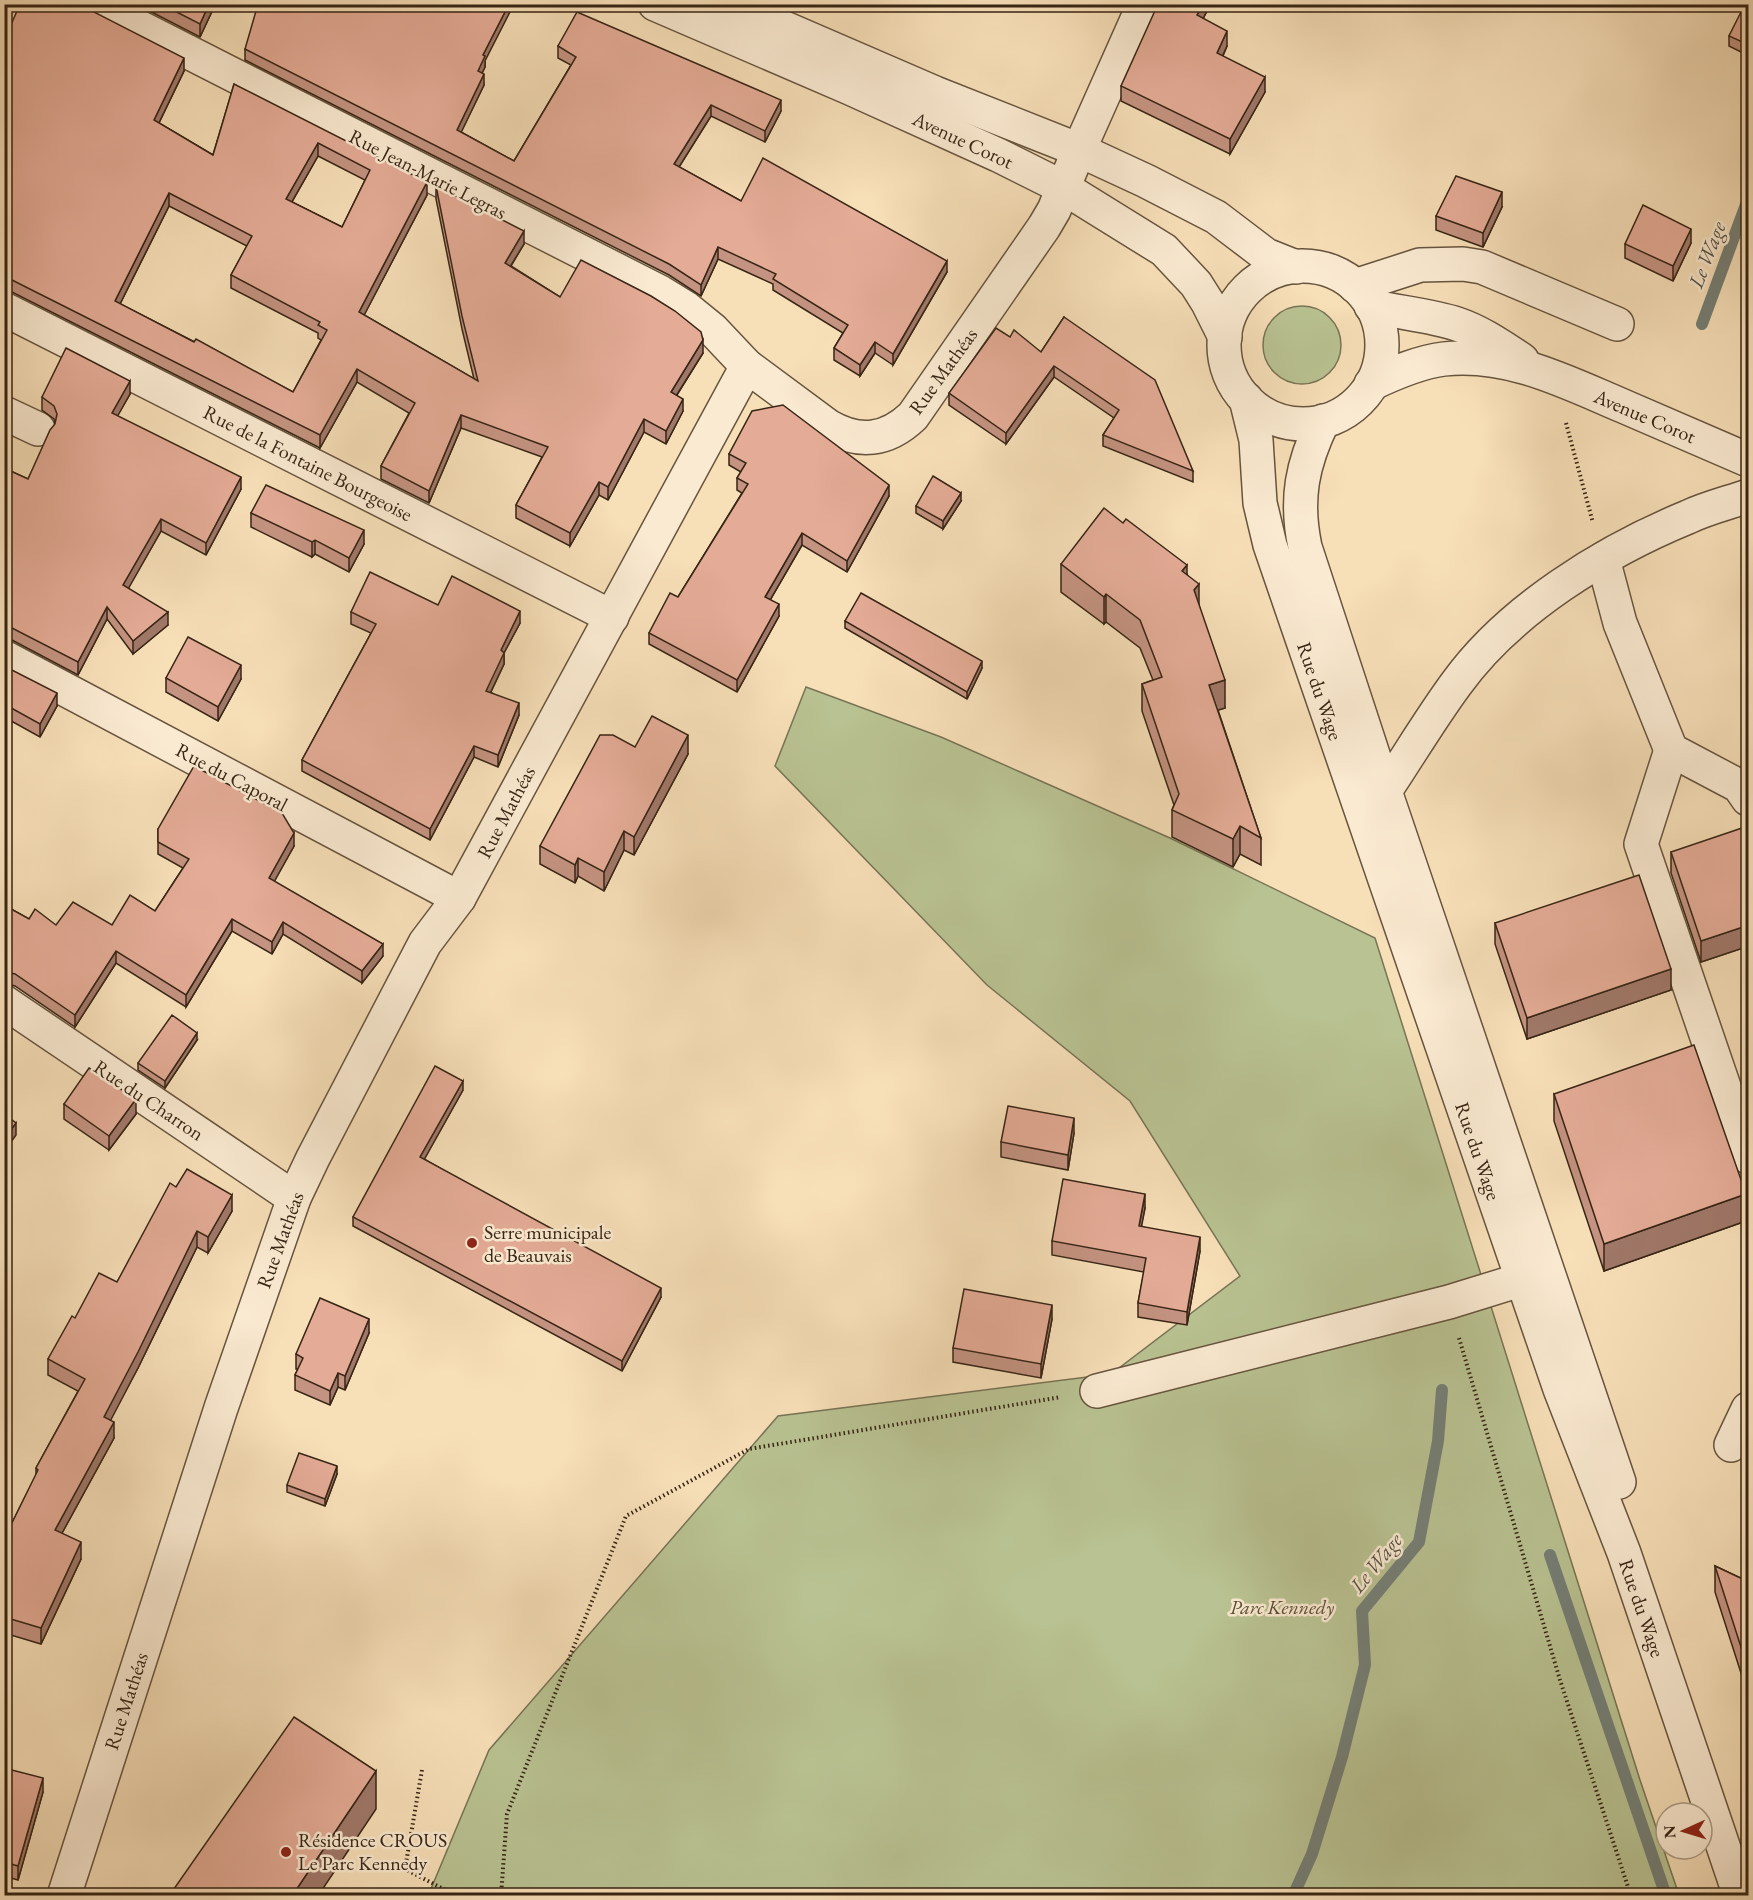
<svg xmlns="http://www.w3.org/2000/svg" width="1753" height="1900" font-family="'EB Garamond',serif">
	<style>
		.green { fill: #b9c292; stroke: #787454; stroke-width: 1.5 }
		.lines { fill: none; stroke-linecap: round; stroke-linejoin: round }
		.stream { stroke: #757f76; stroke-width: 12 }
		.minor-casing { stroke: #67543e; stroke-width: 36 }
		.path { stroke: #372515; stroke-width: 4; stroke-dasharray: 1.5 3; stroke-linecap: butt }
		.minor { stroke: #faead1; stroke-width: 33 }
		.wall { fill: #c49381; stroke: #372515; stroke-width: 1.5; fill-rule: evenodd }
		.shaded-wall { fill: #a07869; stroke: #372515; stroke-width: 1.5 }
		.building { fill: #e4ab96; stroke: #372515; stroke-width: 1.5; fill-rule: evenodd }
		.poi-dot { fill: #8f2418; stroke: #faead1; stroke-width: 2 }
		.labels { text-anchor: middle; stroke-width: 5; stroke-linejoin: round; paint-order: stroke }
		.street-label { font-size: 20px; fill: #372515; stroke: #faead1 }
		.poi-label { font-size: 20px; fill: #372515; stroke: #faead1; text-anchor: start }
		.park-label { font-size: 20px; font-style: italic; fill: #584c34; stroke: #faead1 }
		.water-label { font-size: 21px; font-style: italic; fill: #565245; stroke: #faead1 }
	</style>
	<rect width="100%" height="100%" fill="#f7dfb8"/>
	<filter id="stains"><feTurbulence type="fractalNoise" baseFrequency=".00333" numOctaves="4"/><feColorMatrix values="0 0 0 0 .2 0 0 0 0 .09 0 0 0 0 .02 0 0 0 .5 -.17"/></filter>
	<radialGradient id="worn" r=".72"><stop offset=".6" stop-color="#630" stop-opacity="0"/><stop offset="1" stop-color="#630" stop-opacity=".3"/></radialGradient>
	<g class="green">
		<circle cx="1302" cy="345" r="39"/>
		<polygon points="806,687 941,737 1170,838 1375,938 1640,1780 1679,1895 428,1896 489,1750 778,1416 1111,1374 1240,1276 1130,1101 987,985 775,766"/>
	</g>
	<g class="lines">
		<g class="stream">
			<polyline points="1702,324 1748,199"/>
			<polyline points="1550,1555 1666,1896"/>
			<polyline points="1293,1896 1312,1854 1342,1757 1365,1665 1362,1611 1419,1542 1438,1441 1442,1390"/>
		</g>
		<g class="minor-casing">
			<g id="minor">
				<path d="M94 4 660 292 686 308 713 330 747 366 828 426C859 444 887 441 913 416L1044 227 1054 210 1079 150 1144 4"/>
				<polyline points="655,4 850,88 998,155 1064,188 1164,250 1196,284 1208,303 1225,337"/>
				<polyline points="729,4 935,93 1079,150 1146,181 1216,217 1266,255 1296,267"/>
				<circle cx="1303" cy="345" r="79"/>
				<polyline points="1355,286 1420,265 1463,264 1482,267 1617,324"/>
				<path d="M1371 306C1400 313 1430 315 1457 324 1481 332 1502 347 1522 360"/>
				<polyline points="4,309 612,617"/>
				<path d="M1371 384C1394 373 1419 362 1444 359 1509 352 1566 382 1623 406 1665 424 1707 442 1748 460"/>
				<polyline points="1246,399 1256,440 1260,503 1270,545 1560,1389 1624,1553 1740,1896"/>
				<polyline points="4,413 38,429"/>
				<path d="M1323 421C1302 464 1295 499 1305 547L1385 791 1619 1482"/>
				<polyline points="1603,559 1620,623 1671,750 1739,786 1748,799"/>
				<polyline points="4,657 459,898"/>
				<polyline points="1671,750 1641,844 1748,1157"/>
				<path d="M1385 791C1409 755 1431 718 1456 684 1509 610 1605 551 1688 517 1707 508 1728 503 1748 496"/>
				<polyline points="4,1002 294,1198"/>
				<polyline points="1097,1391 1449,1302 1543,1273"/>
				<polyline points="1731,1445 1748,1409"/>
				<polyline points="64,1896 221,1408 294,1198 313,1158 425,943 459,898 747,366"/>
			</g>
		</g>
		<g class="path">
			<polyline points="1566,423 1593,523"/>
			<polyline points="1459,1338 1560,1680 1631,1896"/>
			<polyline points="422,1770 405,1869 457,1896"/>
			<polyline points="501,1896 507,1814 626,1516 749,1449 1061,1397"/>
		</g>
		<use href="#minor" class="minor"/>
	</g>
	<g class="wall">
		<polygon points="136,4 214,4 214,7 200,37"/>
		<polygon points="1209,4 1209,7 1203,19 1227,46 1223,56 1265,92 1230,154 1121,101 1121,86"/>
		<polygon points="1749,4 1749,56 1729,46 1729,36"/>
		<path d="M86 8 184 71 159 123 213 155 234 84 427 195 364 315 474 379 462 329 436 199V186L524 244 511 266 560 297 703 353 677 395 683 411 666 444 644 432 608 500 599 495 570 546 516 518V505L542 457 461 428 429 503 381 479V466L409 413 357 382 320 448 12 292 4 291V41ZM318 156 365 180 342 227 292 202ZM169 206 247 246 231 275V288L318 333V338L321 340 293 392 120 304Z"/>
		<polygon points="558,46 781,111 765,142 711,116 679,167 741,201 947,272 893,365 875,353 860,376 834,360 834,348 843,333 773,290 773,284 718,259 701,296 669,275 245,60 245,49 485,61 485,67 482,73 484,85 461,132 514,161 571,65 558,58"/>
		<polygon points="1502,207 1483,247 1436,230 1436,216"/>
		<polygon points="1691,243 1673,281 1625,258 1625,244"/>
		<polygon points="1064,317 1193,471 1193,482 1103,446 1103,435 1114,418 1054,377 1006,444 949,405 949,393 1010,337 1041,352"/>
		<polygon points="130,394 117,416 241,489 206,555 161,531 128,588 168,625 133,654 107,619 78,675 12,640 4,639 4,468 28,479 55,424 54,419 42,410 42,397"/>
		<polygon points="729,454 889,496 847,572 802,545 770,600 779,616 737,692 649,644 649,633 678,597 742,493 737,490 737,478 741,472 729,465"/>
		<polygon points="961,501 943,529 916,513 916,506"/>
		<polygon points="251,513 364,544 349,572 315,554 312,557 251,527"/>
		<polygon points="1061,564 1187,574 1199,605 1225,708 1218,710 1261,838 1261,865 1240,854 1233,867 1172,837 1172,810 1174,805 1142,711 1142,684 1153,680 1140,648 1106,622 1104,624 1061,592"/>
		<polygon points="438,605 520,623 504,653 504,664 491,692 519,715 498,767 474,757 430,840 302,771 302,760 371,633 351,624 351,612"/>
		<polygon points="845,621 982,668 967,699 845,628"/>
		<polygon points="4,666 57,706 40,737 4,717"/>
		<polygon points="166,678 241,679 218,721 166,692"/>
		<polygon points="635,747 688,754 634,855 624,850 604,891 578,876 575,883 540,864 540,846"/>
		<polygon points="158,829 294,846 274,881 383,956 362,983 283,934 272,954 232,931 186,1007 116,963 75,1027 15,986 4,983 4,905 29,919 56,925 112,925 155,911 183,868 158,854"/>
		<polygon points="1749,837 1749,946 1701,962 1671,873 1671,852"/>
		<polygon points="1495,923 1671,990 1527,1039 1495,944"/>
		<polygon points="197,1040 165,1088 138,1070 138,1063"/>
		<polygon points="463,1090 424,1159 661,1297 622,1371 353,1226 353,1217"/>
		<polygon points="1554,1094 1746,1221 1604,1271 1554,1121"/>
		<polygon points="64,1104 136,1114 109,1150 64,1119"/>
		<polygon points="1074,1133 1068,1170 1001,1157 1001,1142"/>
		<polygon points="176,1187 232,1211 208,1253 197,1247 138,1368 110,1420 114,1438 62,1533 81,1559 41,1644 4,1633 4,1536 5,1537 36,1475 36,1468 78,1391 48,1375 48,1359 75,1318 117,1282"/>
		<polygon points="1145,1208 1141,1226 1200,1251 1187,1325 1138,1317 1138,1303 1144,1272 1052,1255 1052,1241"/>
		<polygon points="1052,1319 1041,1378 953,1362 953,1348"/>
		<polygon points="369,1333 345,1390 338,1387 330,1405 295,1390 295,1375 298,1369 296,1369 296,1354"/>
		<polygon points="337,1474 325,1506 287,1492 287,1485"/>
		<polygon points="1715,1566 1749,1582 1749,1698 1715,1592"/>
		<polygon points="4,1768 43,1792 18,1880 4,1876"/>
	</g>
	<g class="shaded-wall">
		<polygon points="209,4 214,4 214,7 200,37 200,24"/>
		<polygon points="509,4 514,4 485,61 485,67 478,82 478,71 483,55"/>
		<polygon points="1203,4 1209,4 1209,7 1197,30 1197,15"/>
		<polygon points="1227,31 1227,46 1217,68 1217,53"/>
		<polygon points="184,58 184,71 154,133 154,120"/>
		<polygon points="484,74 484,85 457,141 457,130"/>
		<polygon points="1265,77 1265,92 1230,154 1230,139"/>
		<polygon points="781,100 781,111 765,142 765,131"/>
		<polygon points="711,105 711,116 674,175 674,164"/>
		<polygon points="318,143 318,156 286,212 286,199"/>
		<polygon points="427,182 427,195 359,325 359,312"/>
		<polygon points="1502,192 1502,207 1483,247 1483,233"/>
		<polygon points="169,193 169,206 115,314 115,301"/>
		<polygon points="1691,229 1691,243 1673,281 1673,266"/>
		<polygon points="524,231 524,244 505,275 505,263"/>
		<polygon points="718,247 718,259 701,296 701,285"/>
		<polygon points="947,261 947,272 893,365 893,354"/>
		<polygon points="703,340 703,353 671,404 671,392"/>
		<polygon points="875,342 875,353 860,376 860,365"/>
		<polygon points="1054,366 1054,377 1006,444 1006,433"/>
		<polygon points="357,369 357,382 320,448 320,435"/>
		<polygon points="130,381 130,394 112,426 112,413"/>
		<polygon points="683,399 683,411 666,444 666,431"/>
		<polygon points="461,415 461,428 429,503 429,491"/>
		<polygon points="644,419 644,432 608,500 608,487"/>
		<polygon points="241,477 241,489 206,555 206,543"/>
		<polygon points="599,482 599,495 570,546 570,533"/>
		<polygon points="889,485 889,496 847,572 847,561"/>
		<polygon points="961,493 961,501 943,529 943,521"/>
		<polygon points="161,519 161,531 123,598 123,585"/>
		<polygon points="364,530 364,544 349,572 349,558"/>
		<polygon points="802,533 802,545 765,609 765,597"/>
		<polygon points="315,540 315,554 312,557 312,542"/>
		<polygon points="1187,565 1187,592 1182,571"/>
		<polygon points="1199,584 1199,611 1194,590"/>
		<polygon points="1106,594 1106,622 1104,624 1104,597"/>
		<polygon points="779,604 779,616 737,692 737,680"/>
		<polygon points="107,607 107,619 78,675 78,662"/>
		<polygon points="520,611 520,623 504,653 504,664 486,702 486,691 501,650"/>
		<polygon points="168,612 168,625 133,654 133,641"/>
		<polygon points="982,661 982,668 967,699 967,692"/>
		<polygon points="241,665 241,679 218,721 218,707"/>
		<polygon points="1225,680 1225,708 1209,713 1209,685"/>
		<polygon points="57,693 57,706 40,737 40,724"/>
		<polygon points="519,703 519,715 498,767 498,755"/>
		<polygon points="688,735 688,754 634,855 634,837"/>
		<polygon points="474,746 474,757 430,840 430,829"/>
		<polygon points="1240,826 1240,854 1233,867 1233,839"/>
		<polygon points="624,831 624,850 604,891 604,872"/>
		<polygon points="294,833 294,846 269,891 269,878"/>
		<polygon points="578,858 578,876 575,883 575,865"/>
		<polygon points="232,919 232,931 186,1007 186,995"/>
		<polygon points="283,922 283,934 272,954 272,942"/>
		<polygon points="1749,925 1749,946 1701,962 1701,941"/>
		<polygon points="383,944 383,956 362,983 362,971"/>
		<polygon points="116,951 116,963 75,1027 75,1015"/>
		<polygon points="1671,969 1671,990 1527,1039 1527,1018"/>
		<polygon points="197,1033 197,1040 165,1088 165,1081"/>
		<polygon points="463,1081 463,1090 420,1167 420,1157"/>
		<polygon points="136,1099 136,1114 109,1150 109,1136"/>
		<polygon points="1074,1118 1074,1133 1068,1170 1068,1155"/>
		<polygon points="16,1123 16,1135 4,1152 4,1139"/>
		<polygon points="1145,1194 1145,1208 1139,1240 1139,1226"/>
		<polygon points="1746,1194 1746,1221 1604,1271 1604,1244"/>
		<polygon points="232,1195 232,1211 208,1253 208,1237"/>
		<polygon points="197,1231 197,1247 138,1368 104,1433 104,1417"/>
		<polygon points="1200,1237 1200,1251 1187,1325 1187,1312"/>
		<polygon points="661,1288 661,1297 622,1371 622,1361"/>
		<polygon points="1052,1305 1052,1319 1041,1378 1041,1364"/>
		<polygon points="369,1319 369,1333 345,1390 345,1376"/>
		<polygon points="338,1373 338,1387 330,1405 330,1391"/>
		<polygon points="114,1422 114,1438 55,1546 55,1530"/>
		<polygon points="337,1466 337,1474 325,1506 325,1499"/>
		<polygon points="81,1542 81,1559 41,1644 41,1628"/>
		<polygon points="376,1771 376,1809 318,1896 292,1896"/>
		<polygon points="43,1778 43,1792 18,1880 18,1866"/>
	</g>
	<g class="building">
		<path d="M20 4H82L86 8 184 58 154 120 213 155 234 84 427 182 359 312 478 381 462 316 436 186 524 231 505 263 560 297 581 260 651 296 675 311 701 332 703 340 671 392 683 399 666 431 644 419 608 487 599 482 570 533 516 505 548 447 461 415 429 491 381 466 415 403 357 369 320 435 12 280 4 278V41ZM318 143 370 170 342 227 286 199ZM169 193 252 236 231 275 320 322 318 325 327 330 293 392 196 339 194 342 115 301Z"/>
		<polygon points="161,4 209,4 200,24"/>
		<polygon points="258,4 509,4 483,55 485,56 478,71 484,74 457,130 514,161 576,57 558,46 577,12 781,100 765,131 711,105 674,164 741,201 763,158 947,261 893,354 875,342 860,365 834,348 848,325 773,279 776,274 718,247 701,285 669,264 245,49"/>
		<polygon points="1158,4 1203,4 1197,15 1227,31 1217,53 1265,77 1230,139 1121,86"/>
		<polygon points="1745,4 1749,4 1749,45 1729,36"/>
		<polygon points="1456,176 1502,192 1483,233 1436,216"/>
		<polygon points="1643,205 1691,229 1673,266 1625,244"/>
		<polygon points="1064,317 1155,380 1193,471 1103,435 1119,410 1054,366 1006,433 949,393 996,328 1010,337 1014,330 1041,352"/>
		<polygon points="66,348 130,381 112,413 241,477 206,543 161,519 123,585 168,612 133,641 107,607 78,662 12,628 4,626 4,468 28,479 50,430 55,424 57,414 54,406 42,397"/>
		<polygon points="783,405 889,485 847,561 802,533 765,597 779,604 737,680 649,633 670,593 678,597 748,484 737,478 746,463 729,454 752,411"/>
		<polygon points="933,476 961,493 943,521 916,506"/>
		<polygon points="266,485 364,530 349,558 315,540 312,542 251,513"/>
		<polygon points="1104,508 1123,523 1126,519 1187,565 1182,571 1199,584 1194,590 1225,680 1209,685 1261,838 1240,826 1233,839 1172,810 1179,794 1142,684 1162,677 1140,620 1106,594 1104,597 1061,564"/>
		<polygon points="370,572 438,605 452,576 520,611 501,650 504,653 486,691 519,703 498,755 474,746 430,829 302,760 376,624 351,612"/>
		<polygon points="861,593 982,661 967,692 845,621"/>
		<polygon points="188,637 241,665 218,707 166,678"/>
		<polygon points="4,666 57,693 40,724 4,704"/>
		<polygon points="652,716 688,735 634,837 624,831 604,872 578,858 575,865 540,846 600,735 613,735 635,747"/>
		<polygon points="194,766 282,813 294,833 269,878 383,944 362,971 283,922 272,942 232,919 186,995 116,951 75,1015 15,974 4,971 4,905 29,919 35,909 56,925 73,902 112,925 130,895 155,911 189,859 158,842 158,829"/>
		<polygon points="1745,827 1749,837 1749,925 1701,941 1671,852"/>
		<polygon points="1639,875 1671,969 1527,1018 1495,923"/>
		<polygon points="172,1015 197,1033 165,1081 138,1063"/>
		<polygon points="1694,1045 1746,1194 1604,1244 1554,1094"/>
		<polygon points="435,1066 463,1081 420,1157 661,1288 622,1361 353,1217"/>
		<polygon points="89,1068 136,1099 109,1136 64,1104"/>
		<polygon points="1008,1106 1074,1118 1068,1155 1001,1142"/>
		<polygon points="4,1114 16,1123 4,1139"/>
		<polygon points="187,1169 232,1195 208,1237 197,1231 138,1352 104,1417 114,1422 55,1530 81,1542 41,1628 4,1617 4,1536 5,1537 38,1470 36,1468 85,1379 48,1359 72,1316 75,1318 99,1273 117,1282 170,1183 176,1187"/>
		<polygon points="1063,1179 1145,1194 1139,1226 1200,1237 1187,1312 1138,1303 1146,1258 1052,1241"/>
		<polygon points="964,1289 1052,1305 1041,1364 953,1348"/>
		<polygon points="320,1298 369,1319 345,1376 338,1373 330,1391 295,1375 303,1358 296,1354"/>
		<polygon points="299,1453 337,1466 325,1499 287,1485"/>
		<polygon points="1715,1566 1749,1582 1749,1672"/>
		<polygon points="294,1717 376,1771 292,1896 169,1896"/>
		<polygon points="4,1768 43,1778 18,1866 4,1862"/>
	</g>
	<g class="poi-dot">
		<circle cx="472" cy="1243" r="6"/>
		<circle cx="286" cy="1852" r="6"/>
	</g>
	<g class="labels">
		<g class="street-label">
			<text transform="translate(963 140) rotate(25)" y="7">Avenue Corot</text>
			<text transform="translate(428 174) rotate(27)" y="7">Rue Jean-Marie Legras</text>
			<text transform="translate(943 371) rotate(-54)" y="7">Rue Mathéas</text>
			<text transform="translate(1645 416) rotate(23)" y="7">Avenue Corot</text>
			<text transform="translate(308 463) rotate(27)" y="7">Rue de la Fontaine Bourgeoise</text>
			<text transform="translate(1320 691) rotate(71)" y="7">Rue du Wage</text>
			<text transform="translate(232 777) rotate(28)" y="7">Rue du Caporal</text>
			<text transform="translate(506 812) rotate(-62)" y="7">Rue Mathéas</text>
			<text transform="translate(149 1100) rotate(34)" y="7">Rue du Charron</text>
			<text transform="translate(1478 1151) rotate(71)" y="7">Rue du Wage</text>
			<text transform="translate(280 1240) rotate(-70)" y="7">Rue Mathéas</text>
			<text transform="translate(1642 1608) rotate(71)" y="7">Rue du Wage</text>
			<text transform="translate(126 1701) rotate(-72)" y="7">Rue Mathéas</text>
		</g>
		<g class="poi-label">
			<text x="484" y="1239">Serre municipale<tspan x="484" dy="23">de Beauvais</tspan></text>
			<text x="298" y="1847">Résidence CROUS<tspan x="298" dy="23">Le Parc Kennedy</tspan></text>
		</g>
		<g class="park-label">
			<text x="1282" y="1614">Parc Kennedy</text>
		</g>
		<g class="water-label">
			<text transform="translate(1707 255) rotate(-69)" y="7">Le Wage</text>
			<text transform="translate(1376 1563) rotate(-51)" y="7">Le Wage</text>
		</g>
	</g>
	<rect width="1753" height="1900" fill="none" stroke="#f7dfb8" stroke-width="24"/>
	<rect x="6" y="6" width="1741" height="1888" fill="none" stroke="#372515" stroke-width="3"/>
	<rect x="12" y="12" width="1729" height="1876" fill="none" stroke="#372515" stroke-width="1.5"/>
	<g transform="translate(1684 1831) rotate(266)"><circle r="28" fill="#faead1" stroke="#ac9b86" stroke-width="1.5"/>
	<path d="M0-4.5L10 22L0 15L-10 22Z" fill="#8f2418"/>
	<text y="-9" font-size="16" font-weight="bold" text-anchor="middle" fill="#372515">N</text>
	</g>
	<rect width="100%" height="100%" filter="url(#stains)"/>
	<rect width="100%" height="100%" fill="url(#worn)"/>
</svg>
